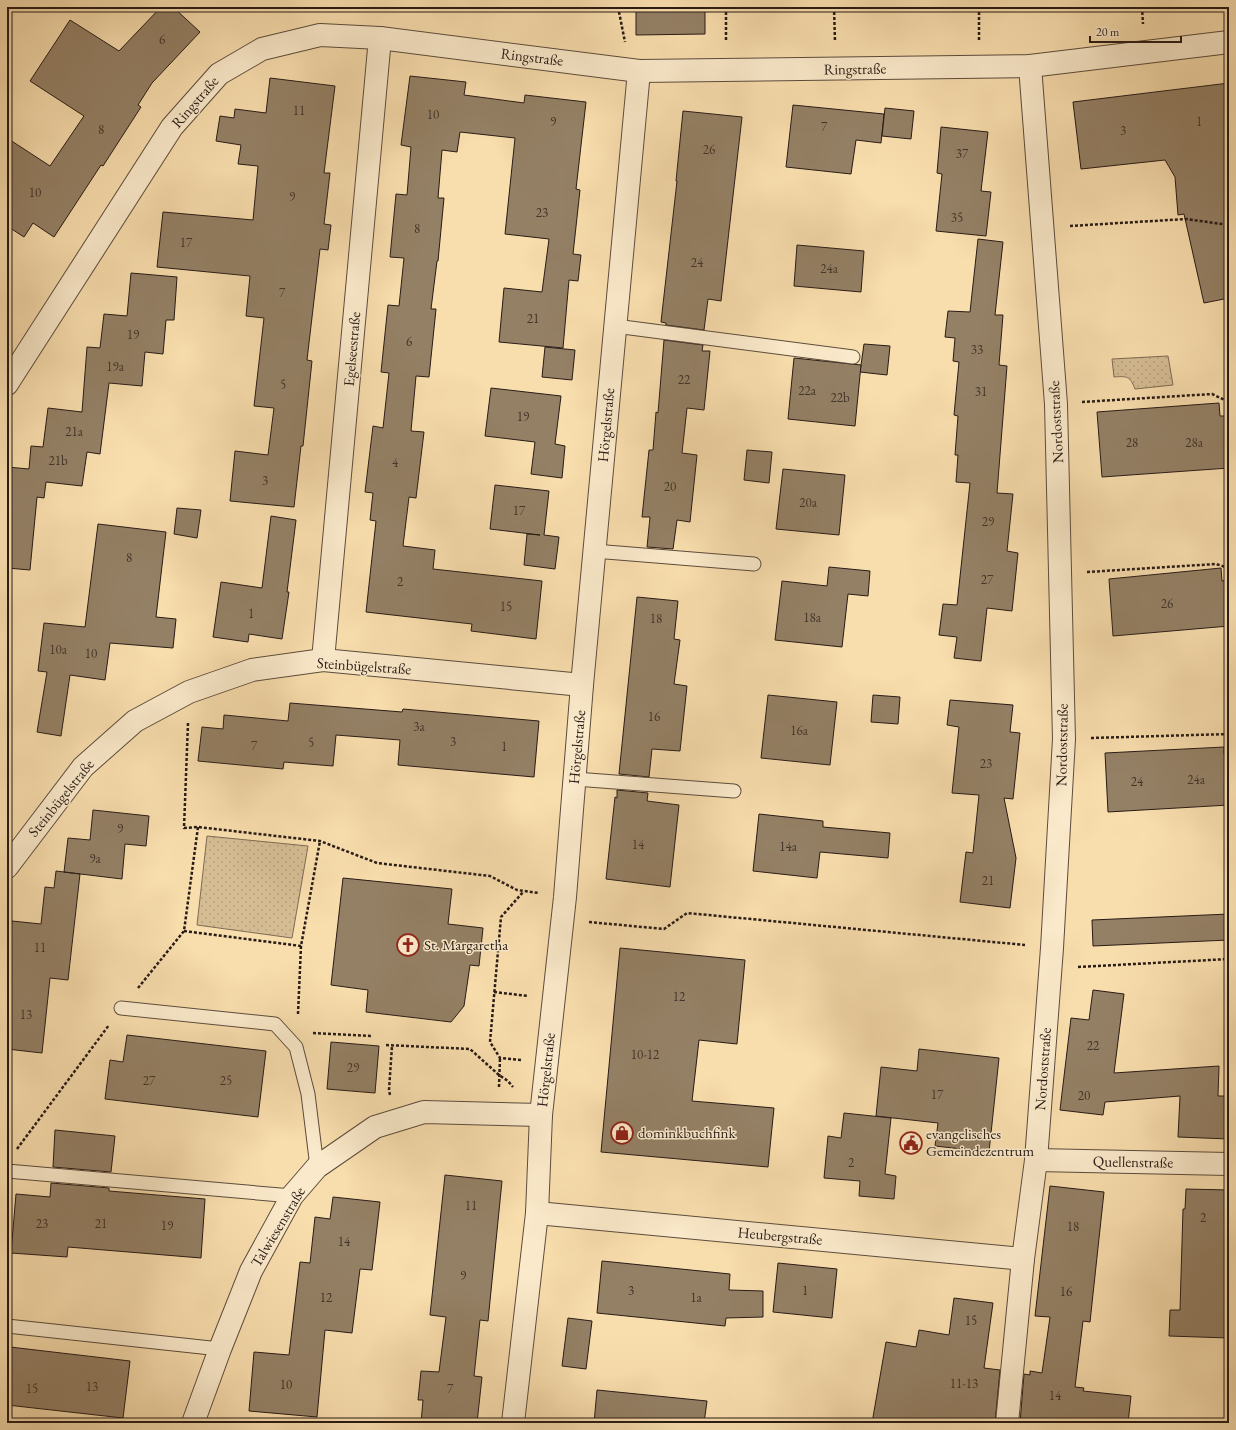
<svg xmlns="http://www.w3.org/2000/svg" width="1236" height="1430" font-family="'EB Garamond',serif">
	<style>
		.grass { fill: url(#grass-dots); stroke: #7e6c54 }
		.building { fill: #948065; stroke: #281b16 }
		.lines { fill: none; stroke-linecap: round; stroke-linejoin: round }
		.lane-casing { stroke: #5c4c3c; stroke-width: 15 }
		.street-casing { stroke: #5c4c3c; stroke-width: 24 }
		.path { stroke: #281b16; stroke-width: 2.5; stroke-dasharray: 3 2; stroke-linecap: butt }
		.lane { stroke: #fae9ca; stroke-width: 13 }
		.street { stroke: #fae9ca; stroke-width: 22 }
		.labels { text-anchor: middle; stroke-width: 3; stroke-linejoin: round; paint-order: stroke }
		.number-label { font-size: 13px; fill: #43342a }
		.street-label { font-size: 15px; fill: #281b16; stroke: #fae9ca }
		.poi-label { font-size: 15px; fill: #281b16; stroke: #fae9ca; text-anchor: start }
	</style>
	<defs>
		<pattern id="grass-dots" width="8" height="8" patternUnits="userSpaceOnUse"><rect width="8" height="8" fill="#d5bc93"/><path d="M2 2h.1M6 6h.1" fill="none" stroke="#b7a17e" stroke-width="1.8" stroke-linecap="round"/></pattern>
	</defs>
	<rect width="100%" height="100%" fill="#f8ddad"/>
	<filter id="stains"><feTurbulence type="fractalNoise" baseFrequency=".005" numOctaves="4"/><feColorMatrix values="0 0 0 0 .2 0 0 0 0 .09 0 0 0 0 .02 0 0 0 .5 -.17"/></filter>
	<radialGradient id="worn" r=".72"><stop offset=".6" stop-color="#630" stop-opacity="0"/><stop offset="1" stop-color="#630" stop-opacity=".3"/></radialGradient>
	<g class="grass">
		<path d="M1168 356 1173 385 1135 389C1130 376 1127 376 1114 377L1112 359Z"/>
		<polygon points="207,836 308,846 292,938 197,925"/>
	</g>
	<g class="building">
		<polygon points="161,7 173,7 200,32 152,83 138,105 141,107 103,166 101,165 54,237 33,223 24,237 7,226 7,138 50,166 84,116 30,81 70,20 119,51"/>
		<polygon points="636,7 705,7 705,34 636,35"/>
		<polygon points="410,76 466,82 464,95 524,103 525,95 586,102 576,189 580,190 573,254 581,255 578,281 569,280 563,348 499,342 504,288 542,292 549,239 505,234 515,138 460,132 457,152 442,150 438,198 444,198 438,261 437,261 431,309 436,309 429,377 416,376 411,431 424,432 416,498 409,497 403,546 435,550 433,569 542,581 536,639 471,631 472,624 366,612 376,521 370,520 373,493 365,492 373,426 383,428 389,373 381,372 388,305 399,306 404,258 390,257 396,194 407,195 411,147 401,145"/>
		<polygon points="270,78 335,86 324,173 330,173 324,224 331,225 328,250 320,249 307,360 312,361 303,446 301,446 294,507 230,501 235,451 268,455 274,408 254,406 264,318 246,316 250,276 157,267 163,212 253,220 258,166 238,164 241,145 216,141 220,116 234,118 235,109 266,113"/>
		<polygon points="1229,83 1229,298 1204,303 1184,214 1178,215 1175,177 1165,160 1081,169 1073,102"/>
		<polygon points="793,105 884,114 881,143 856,140 851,174 786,167"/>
		<polygon points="885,108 914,111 911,139 882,136"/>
		<polygon points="683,111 742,117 721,301 708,299 704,330 666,325 666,323 661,322 677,181 676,181"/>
		<polygon points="941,127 988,132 981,191 991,192 986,236 936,231 942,174 937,173"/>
		<polygon points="978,239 1003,242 995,315 1003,315 999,365 1007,366 997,493 1013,494 1007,551 1018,553 1012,611 987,608 981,661 954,658 957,637 939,635 943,604 957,605 970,483 956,482 958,455 955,455 958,416 954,415 959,362 953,361 955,338 945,337 948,311 970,312"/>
		<polygon points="797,245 864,251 861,292 794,286"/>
		<polygon points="131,273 177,277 174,320 166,320 163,354 145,352 142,386 109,383 100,454 87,452 82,486 46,482 44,498 37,497 30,570 7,568 7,467 29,469 31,446 43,447 48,408 82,412 87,347 100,348 104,314 127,316"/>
		<polygon points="664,340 703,345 702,351 710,351 704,410 687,408 682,453 697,455 690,522 677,520 673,549 647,547 650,517 642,517 649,450 653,450 656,412 658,413"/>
		<polygon points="864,344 890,346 887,375 860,372"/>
		<polygon points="545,347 575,350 572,380 542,377"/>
		<polygon points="794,358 861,365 855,426 788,419"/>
		<polygon points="491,388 561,396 555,444 565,446 562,478 531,474 535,442 485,436"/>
		<polygon points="1219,403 1220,416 1229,416 1229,468 1102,477 1097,412"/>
		<polygon points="747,450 772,452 769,483 744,480"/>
		<polygon points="783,469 845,475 839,535 776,529"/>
		<polygon points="495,485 549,491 544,535 559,537 555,569 524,565 527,534 540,535 490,529"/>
		<polygon points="177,508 201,510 197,538 174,534"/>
		<polygon points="271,516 296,520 287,592 289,592 282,639 249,634 248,642 213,637 221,582 262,588"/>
		<polygon points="98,524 166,532 156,617 176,619 173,648 110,643 105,680 70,675 61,736 37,732 47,672 38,671 44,623 85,627"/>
		<polygon points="829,567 870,571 868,596 848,594 842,647 775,640 782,581 827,586"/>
		<polygon points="1221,568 1222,581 1229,580 1229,626 1113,636 1109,579"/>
		<polygon points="637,597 678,601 674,639 680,640 674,684 687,686 680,751 652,749 649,777 619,774"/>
		<polygon points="768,695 837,702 830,765 761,758"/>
		<polygon points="873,695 900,697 898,724 871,722"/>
		<polygon points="950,700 1013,705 1010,732 1020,733 1013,799 1004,798 1016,858 1010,908 960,902 966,852 973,853 979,795 952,793 959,727 947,725"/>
		<polygon points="290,703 402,712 403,709 539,721 534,777 398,765 400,740 336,735 333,766 284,762 283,769 198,761 202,727 223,729 224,715 288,721"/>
		<polygon points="1224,747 1224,754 1229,753 1229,805 1108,812 1105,753"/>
		<polygon points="617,790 648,793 647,801 679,805 670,887 606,879 615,797 617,798"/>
		<polygon points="93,810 149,816 146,846 125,844 122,879 64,872 80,874 68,980 50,978 42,1053 7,1049 7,966 12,921 41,924 45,887 54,888 56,871 64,872 68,838 90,840"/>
		<polygon points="759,814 823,821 823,827 890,833 888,858 820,852 817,878 753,871"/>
		<polygon points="343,878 452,889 448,924 483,928 479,966 470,965 464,1006 451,1022 366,1012 368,990 331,985"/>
		<polygon points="1229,914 1229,940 1093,946 1092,920"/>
		<polygon points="620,948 745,960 737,1044 699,1040 692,1101 774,1108 768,1167 601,1152"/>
		<polygon points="1093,990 1124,994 1114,1073 1219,1066 1218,1096 1229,1096 1229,1139 1178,1137 1180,1096 1105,1102 1103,1115 1060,1110 1071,1018 1089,1020"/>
		<polygon points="127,1035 266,1051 258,1117 105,1099 110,1060 123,1062"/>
		<polygon points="331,1042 379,1046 375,1093 327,1089"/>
		<polygon points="919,1049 999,1058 989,1152 935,1146 938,1123 876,1116 881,1067 917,1071"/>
		<polygon points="844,1113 891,1118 885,1174 896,1176 894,1199 859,1196 860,1181 824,1178 828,1136 841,1138"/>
		<polygon points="55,1130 115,1136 111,1172 53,1167"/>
		<polygon points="445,1175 502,1181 488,1321 480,1320 474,1376 482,1377 477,1423 421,1423 423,1400 418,1400 421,1371 439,1372 446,1317 430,1315"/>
		<polygon points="51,1183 109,1188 109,1191 205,1199 201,1258 68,1247 67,1257 11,1253 16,1194 50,1197"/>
		<polygon points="1050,1186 1104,1192 1090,1322 1083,1321 1075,1387 1084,1388 1083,1391 1131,1396 1128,1423 1105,1423 1067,1419 1066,1423 1020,1423 1024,1374 1030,1375 1030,1371 1042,1373 1050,1317 1035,1316"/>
		<polygon points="1186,1189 1229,1190 1229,1338 1169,1336 1170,1310 1180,1310 1183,1209 1185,1209"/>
		<polygon points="333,1197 380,1202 372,1270 360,1269 352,1333 325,1330 317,1417 249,1411 254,1352 289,1355 300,1262 310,1263 315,1217 330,1219"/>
		<polygon points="602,1261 730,1274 729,1290 763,1291 763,1317 726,1318 725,1326 597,1313"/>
		<polygon points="778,1263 837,1269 832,1318 773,1312"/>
		<polygon points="954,1298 993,1303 984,1368 1000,1370 995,1423 872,1423 886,1342 916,1347 919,1330 949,1335"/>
		<polygon points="568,1318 592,1321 586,1369 562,1366"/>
		<polygon points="10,1347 130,1361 123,1418 7,1405 7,1355 9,1355"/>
		<polygon points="597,1390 707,1401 704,1423 594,1423"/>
	</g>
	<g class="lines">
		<g class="lane-casing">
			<g id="lane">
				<polyline points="615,326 853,357"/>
				<polyline points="594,551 754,564"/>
				<polyline points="575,779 734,791"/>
				<polyline points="121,1008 275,1024 296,1047 308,1094 317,1167"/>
				<polyline points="7,1171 292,1196"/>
				<polyline points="7,1326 220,1349"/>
			</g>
		</g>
		<g class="street-casing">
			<g id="street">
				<polyline points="7,384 172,127 219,74 262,49 320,35 380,38 639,71 1030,66 1229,42"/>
				<polyline points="323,660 380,38"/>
				<polyline points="7,867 83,767 135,721 189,692 252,670 323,660 582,685"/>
				<polyline points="1036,1160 1229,1164"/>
				<polyline points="537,1213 1023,1259"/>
				<polyline points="193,1423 220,1349 251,1271 292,1196 317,1167 375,1127 424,1112 541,1115"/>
				<polyline points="513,1423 537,1213 541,1115 565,897 582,685 639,71"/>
				<polyline points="1007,1423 1023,1259 1036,1160 1052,948 1064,739 1056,404 1030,66"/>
			</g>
		</g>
		<g class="path">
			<polyline points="618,7 625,42"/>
			<polyline points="726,7 726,42"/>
			<polyline points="834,7 835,42"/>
			<polyline points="979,7 979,40"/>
			<polyline points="1142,7 1143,24"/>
			<polyline points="1070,226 1186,219 1229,225"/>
			<polyline points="1082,402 1212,394 1229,402"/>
			<polyline points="1087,572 1216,564 1229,568"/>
			<polyline points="188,723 184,828 198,827 320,841 377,863 490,876 517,890 539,893"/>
			<polyline points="1091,738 1229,734"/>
			<polyline points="589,922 664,929 687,913 1025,945"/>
			<polyline points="184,931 301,946"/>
			<polyline points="1078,967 1229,959"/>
			<polyline points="138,988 184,931 198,827"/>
			<polyline points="494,992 528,996"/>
			<polyline points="298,1014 301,946 320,841"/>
			<polyline points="313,1033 371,1036"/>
			<polyline points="386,1045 470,1049 499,1075 508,1081 513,1087"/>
			<polyline points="521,1060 500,1058 490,1042 501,917 523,892"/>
			<polyline points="499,1087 500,1058"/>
			<polyline points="390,1095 389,1090 392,1046"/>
			<polyline points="17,1149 109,1025"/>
		</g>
		<use href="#lane" class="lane"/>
		<use href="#street" class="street"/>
	</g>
	<defs>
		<g id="church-ring" transform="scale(1.15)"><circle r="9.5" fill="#fae9ca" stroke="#8f2418" stroke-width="1.5"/><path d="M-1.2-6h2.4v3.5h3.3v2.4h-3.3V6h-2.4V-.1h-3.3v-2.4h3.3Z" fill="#8f2418"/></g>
		<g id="shop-ring" transform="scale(1.15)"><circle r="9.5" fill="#fae9ca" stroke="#8f2418" stroke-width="1.5"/><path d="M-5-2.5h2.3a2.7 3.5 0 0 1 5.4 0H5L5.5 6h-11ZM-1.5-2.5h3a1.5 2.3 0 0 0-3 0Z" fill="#8f2418"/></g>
		<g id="civic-ring" transform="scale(1.15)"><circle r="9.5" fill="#fae9ca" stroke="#8f2418" stroke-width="1.5"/><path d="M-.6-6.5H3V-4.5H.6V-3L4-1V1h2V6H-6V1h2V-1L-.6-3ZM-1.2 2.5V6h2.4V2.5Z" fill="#8f2418"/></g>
	</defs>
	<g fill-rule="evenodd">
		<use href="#church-ring" x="408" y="945"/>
		<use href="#shop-ring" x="622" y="1133"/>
		<use href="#civic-ring" x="911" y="1143"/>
	</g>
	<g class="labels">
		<g class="number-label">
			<text x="162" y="44">6</text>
			<text x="299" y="115">11</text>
			<text x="433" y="119">10</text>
			<text x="553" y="126">9</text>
			<text x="1199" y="126">1</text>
			<text x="824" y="131">7</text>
			<text x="101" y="134">8</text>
			<text x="1123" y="135">3</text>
			<text x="709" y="154">26</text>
			<text x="962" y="158">37</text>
			<text x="35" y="197">10</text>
			<text x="292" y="201">9</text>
			<text x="542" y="217">23</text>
			<text x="957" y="222">35</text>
			<text x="417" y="233">8</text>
			<text x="186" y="247">17</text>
			<text x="697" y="267">24</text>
			<text x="829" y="273">24a</text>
			<text x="282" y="297">7</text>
			<text x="533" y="323">21</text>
			<text x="133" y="339">19</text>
			<text x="409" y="346">6</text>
			<text x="977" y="354">33</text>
			<text x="115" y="371">19a</text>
			<text x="684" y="384">22</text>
			<text x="283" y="389">5</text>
			<text x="807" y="395">22a</text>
			<text x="981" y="396">31</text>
			<text x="840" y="402">22b</text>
			<text x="523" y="421">19</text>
			<text x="74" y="436">21a</text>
			<text x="1132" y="447">28</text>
			<text x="1194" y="447">28a</text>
			<text x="58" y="465">21b</text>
			<text x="395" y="467">4</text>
			<text x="265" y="485">3</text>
			<text x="670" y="491">20</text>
			<text x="808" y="507">20a</text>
			<text x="519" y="515">17</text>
			<text x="988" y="526">29</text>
			<text x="129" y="562">8</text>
			<text x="987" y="584">27</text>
			<text x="400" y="586">2</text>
			<text x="1167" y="608">26</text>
			<text x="506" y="611">15</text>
			<text x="251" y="618">1</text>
			<text x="812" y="622">18a</text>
			<text x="656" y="623">18</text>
			<text x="58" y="654">10a</text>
			<text x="91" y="658">10</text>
			<text x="654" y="721">16</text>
			<text x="419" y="731">3a</text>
			<text x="799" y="735">16a</text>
			<text x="453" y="746">3</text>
			<text x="311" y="747">5</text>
			<text x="254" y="750">7</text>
			<text x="504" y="751">1</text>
			<text x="986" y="768">23</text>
			<text x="1196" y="784">24a</text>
			<text x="1137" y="786">24</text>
			<text x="120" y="833">9</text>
			<text x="638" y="849">14</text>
			<text x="788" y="851">14a</text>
			<text x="95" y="863">9a</text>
			<text x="988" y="885">21</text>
			<text x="40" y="952">11</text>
			<text x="679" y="1001">12</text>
			<text x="26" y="1019">13</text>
			<text x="1093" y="1050">22</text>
			<text x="645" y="1059">10-12</text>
			<text x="353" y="1072">29</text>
			<text x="149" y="1085">27</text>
			<text x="226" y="1085">25</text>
			<text x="937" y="1099">17</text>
			<text x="1084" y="1100">20</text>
			<text x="851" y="1167">2</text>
			<text x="471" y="1210">11</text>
			<text x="1203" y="1222">2</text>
			<text x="42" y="1228">23</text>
			<text x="101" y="1228">21</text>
			<text x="167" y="1230">19</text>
			<text x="1073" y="1231">18</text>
			<text x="344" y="1246">14</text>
			<text x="463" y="1280">9</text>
			<text x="631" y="1295">3</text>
			<text x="805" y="1295">1</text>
			<text x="1066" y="1296">16</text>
			<text x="326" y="1302">12</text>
			<text x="696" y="1302">1a</text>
			<text x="971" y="1325">15</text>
			<text x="964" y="1388">11-13</text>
			<text x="286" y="1389">10</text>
			<text x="92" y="1391">13</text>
			<text x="32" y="1393">15</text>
			<text x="450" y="1393">7</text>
			<text x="1055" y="1400">14</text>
		</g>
		<g class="street-label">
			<text transform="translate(532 57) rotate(7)" y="5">Ringstraße</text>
			<text transform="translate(855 69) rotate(-1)" y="5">Ringstraße</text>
			<text transform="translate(195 102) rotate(-49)" y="5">Ringstraße</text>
			<text transform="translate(352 349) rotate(-85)" y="5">Egelseestraße</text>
			<text transform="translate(1056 422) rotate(-93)" y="5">Nordoststraße</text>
			<text transform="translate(606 425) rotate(-85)" y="5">Hörgelstraße</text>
			<text transform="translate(364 666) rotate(4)" y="5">Steinbügelstraße</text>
			<text transform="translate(1062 745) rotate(-89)" y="5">Nordoststraße</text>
			<text transform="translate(577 747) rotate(-85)" y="5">Hörgelstraße</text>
			<text transform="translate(61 798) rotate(-51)" y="5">Steinbügelstraße</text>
			<text transform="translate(1043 1069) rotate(-86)" y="5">Nordoststraße</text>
			<text transform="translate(546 1070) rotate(-84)" y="5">Hörgelstraße</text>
			<text transform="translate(1133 1162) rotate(1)" y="5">Quellenstraße</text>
			<text transform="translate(278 1227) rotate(-59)" y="5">Talwiesenstraße</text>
			<text transform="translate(780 1236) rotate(5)" y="5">Heubergstraße</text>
		</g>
		<g class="poi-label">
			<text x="424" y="950">St. Margaretha</text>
			<text x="638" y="1138">dominkbuchfink</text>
			<text x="926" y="1139">evangelisches<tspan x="926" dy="17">Gemeindezentrum</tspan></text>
		</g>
	</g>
	<rect width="1236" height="1430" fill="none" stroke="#f8ddad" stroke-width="24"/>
	<rect x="8" y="8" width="1220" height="1414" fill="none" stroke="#281b16" stroke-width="2"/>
	<rect x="12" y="12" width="1212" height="1406" fill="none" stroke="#281b16"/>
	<path d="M1090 36v6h91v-6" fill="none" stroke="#281b16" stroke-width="2"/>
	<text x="1096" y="36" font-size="12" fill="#281b16" stroke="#fae9ca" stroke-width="3" paint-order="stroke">20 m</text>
	<rect width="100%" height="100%" filter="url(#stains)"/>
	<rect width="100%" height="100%" fill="url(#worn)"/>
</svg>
